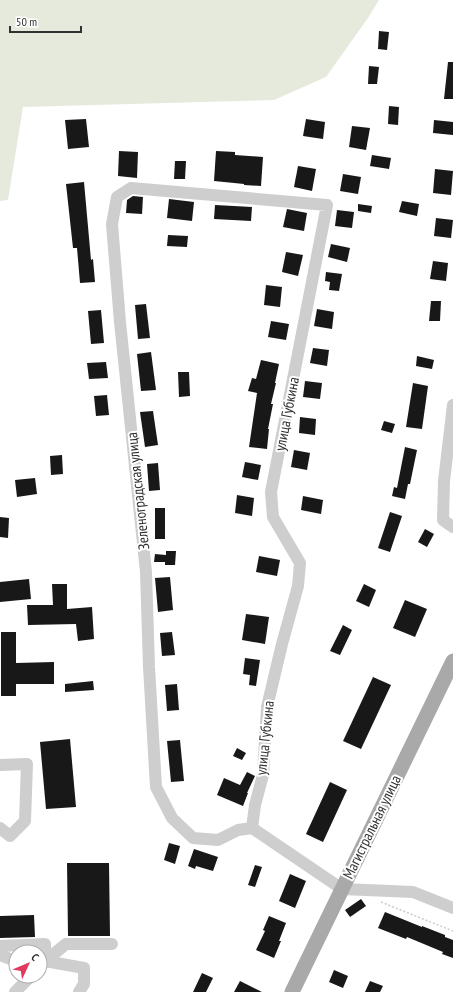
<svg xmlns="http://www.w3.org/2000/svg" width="453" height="992" font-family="'PT Sans Narrow',sans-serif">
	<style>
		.green { fill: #e6eadd }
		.building { fill: #181818 }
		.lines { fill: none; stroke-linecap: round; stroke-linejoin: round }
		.path { stroke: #cbcbcb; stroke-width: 1.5; stroke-dasharray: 2 2; stroke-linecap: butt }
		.minor { stroke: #cecece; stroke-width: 12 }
		.major { stroke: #a9a9a9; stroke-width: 15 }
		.labels { text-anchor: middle; stroke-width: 4; stroke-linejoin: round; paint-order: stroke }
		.street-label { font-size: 15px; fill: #313131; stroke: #fff }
	</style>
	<rect width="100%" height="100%" fill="#fff"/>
	<polygon class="green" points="0,0 379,0 368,18 326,77 274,100 23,107 8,200 0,201"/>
	<g class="building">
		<polygon points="379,31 389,32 387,50 378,49"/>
		<polygon points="448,62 453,62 453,99 444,99"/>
		<polygon points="369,66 379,67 377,84 368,84"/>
		<polygon points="389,106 399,107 398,125 388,124"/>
		<polygon points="86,119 89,147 68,149 65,120"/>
		<polygon points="306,119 325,122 323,139 303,136"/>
		<polygon points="434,120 453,122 453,135 433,133"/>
		<polygon points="352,126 370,128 366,150 349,147"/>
		<polygon points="119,151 138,152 137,178 118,176"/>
		<polygon points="216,151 235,152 235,155 263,157 261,186 244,185 244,184 214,181"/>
		<polygon points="372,155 391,158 389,169 370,166"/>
		<polygon points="175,161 186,161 185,179 174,179"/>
		<polygon points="298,166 316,169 312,191 294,187"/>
		<polygon points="435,169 453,171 451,195 433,193"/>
		<polygon points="343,174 361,177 358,194 340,191"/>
		<polygon points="84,182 91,260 93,259 95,282 80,283 77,248 73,248 66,184"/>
		<polygon points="133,196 143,197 142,214 126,213 127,200"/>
		<polygon points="169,199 194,202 192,221 167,218"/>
		<polygon points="402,201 419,204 417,216 399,212"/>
		<polygon points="358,204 372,206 371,213 358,211"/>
		<polygon points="215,205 252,207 251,221 214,219"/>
		<polygon points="287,209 307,213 304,231 283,227"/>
		<polygon points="337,210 354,212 352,228 335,226"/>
		<polygon points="436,218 453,220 451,238 434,236"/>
		<polygon points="168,235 188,236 187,247 167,246"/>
		<polygon points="331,244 350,248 347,262 328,257"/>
		<polygon points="286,252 303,255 298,276 282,272"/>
		<polygon points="433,261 448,263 446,281 430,279"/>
		<polygon points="326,272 342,274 339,291 329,290 330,282 325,281"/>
		<polygon points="266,285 282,287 280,307 264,305"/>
		<polygon points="431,301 441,301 440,321 429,321"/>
		<polygon points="146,304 150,338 138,339 135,305"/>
		<polygon points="317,309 334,312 332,329 314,326"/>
		<polygon points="101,310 104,343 91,344 88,311"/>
		<polygon points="271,321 289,324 286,340 268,337"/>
		<polygon points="313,348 329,350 327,366 310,363"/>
		<polygon points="151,352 156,390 141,391 137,354"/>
		<polygon points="417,356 434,360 432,369 416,366"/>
		<polygon points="261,360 279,364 275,383 276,383 271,404 273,404 268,429 269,429 267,449 249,447 257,393 248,391 252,378 256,379"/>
		<polygon points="106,362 108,378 89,379 87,363"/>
		<polygon points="178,372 189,372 190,396 179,397"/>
		<polygon points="305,381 322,383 320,399 303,397"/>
		<polygon points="413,383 428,386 422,429 406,427"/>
		<polygon points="107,395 109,415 96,416 94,396"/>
		<polygon points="153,411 158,445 145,447 140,412"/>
		<polygon points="300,417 316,419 315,435 299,433"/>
		<polygon points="384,421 395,424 392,433 381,430"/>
		<polygon points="405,447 417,450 410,484 408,484 405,499 392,496 394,487 397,488"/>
		<polygon points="294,450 310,453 307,470 291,467"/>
		<polygon points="62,455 63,474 51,475 50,456"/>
		<polygon points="245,462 261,465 258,480 242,477"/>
		<polygon points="158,463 160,490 149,491 147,464"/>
		<polygon points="35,478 37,494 17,497 15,480"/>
		<polygon points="237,495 254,498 252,516 235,513"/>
		<polygon points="303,496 323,500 321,514 301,510"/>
		<rect x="155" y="508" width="10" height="31"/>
		<polygon points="390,512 402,516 390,552 378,548"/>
		<polygon points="0,517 9,518 8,538 0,537"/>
		<polygon points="425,529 434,534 427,547 418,542"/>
		<polygon points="166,551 176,551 175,565 165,565 165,562 154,562 155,554 166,555"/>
		<polygon points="259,556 280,560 277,576 256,572"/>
		<polygon points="170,577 173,610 158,612 155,578"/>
		<polygon points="29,579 31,599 0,602 0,582"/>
		<polygon points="52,584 67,584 67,609 92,607 94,639 78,641 76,624 28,625 27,605 53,605"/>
		<polygon points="364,584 376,590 369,607 356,601"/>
		<polygon points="405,600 427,609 415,637 393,628"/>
		<polygon points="246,614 269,617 265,644 242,640"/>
		<polygon points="343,625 352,630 340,655 330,651"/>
		<polygon points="1,632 16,632 16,663 54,662 54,684 16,684 16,696 1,696"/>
		<polygon points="172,632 175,655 162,656 160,633"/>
		<polygon points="245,658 260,660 256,686 249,685 250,675 243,674"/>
		<polygon points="373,677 391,685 361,749 343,741"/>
		<polygon points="93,681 94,690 65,692 65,684"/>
		<polygon points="177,684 179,710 167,711 165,685"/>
		<polygon points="70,739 76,807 46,809 40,742"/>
		<polygon points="180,740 184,781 171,782 167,741"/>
		<polygon points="237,748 246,753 242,760 233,756"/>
		<polygon points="247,772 255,776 247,793 248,793 243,806 217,795 224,778 240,785"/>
		<polygon points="330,782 347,790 323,842 306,834"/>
		<polygon points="169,843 180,846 175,864 164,860"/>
		<polygon points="194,849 218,857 213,871 196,866 195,869 188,866"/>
		<polygon points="67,863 109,863 110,936 68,936"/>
		<polygon points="255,865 262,867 255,887 248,885"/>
		<polygon points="290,874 306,881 295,908 279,901"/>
		<polygon points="361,899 366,906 350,917 345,910"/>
		<polygon points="385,912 422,927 422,926 445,935 445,937 453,940 453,958 442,954 443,952 407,937 406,939 378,928"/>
		<polygon points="34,915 35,937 0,938 0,916"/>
		<polygon points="269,916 286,923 279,941 281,941 274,958 256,950 265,931 263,930"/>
		<polygon points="334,970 348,976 343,988 329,982"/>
		<polygon points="202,973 213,978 206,992 193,992"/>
		<polygon points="240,981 262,992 234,992"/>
		<polygon points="370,981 383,986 380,992 365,992"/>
	</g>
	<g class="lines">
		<polyline class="path" points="381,902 453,931"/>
		<g class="minor">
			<polyline points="453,405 444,481 443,520 453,527"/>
			<polyline points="0,765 27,764 25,821 10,836 0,828"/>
			<polyline points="252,828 255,805 263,775 267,707 282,644 298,586 300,563 273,517 271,492 327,205 131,188 117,197 112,224 120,322 146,572 149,667 156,787 172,818 193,838 218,840 238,830 252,828 342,889 413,892 453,908"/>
			<polyline points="0,946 45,944 45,961 40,961"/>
			<polyline points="0,955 13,960 16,960"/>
			<polyline points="45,961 84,968 84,984 79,992"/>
			<polyline points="40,966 45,961 66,944 112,944"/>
			<polyline points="15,992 31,976"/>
		</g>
		<polyline class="major" points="292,992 453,661"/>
	</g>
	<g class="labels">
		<g class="street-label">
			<text transform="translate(287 414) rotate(-79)" y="5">улица Губкина</text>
			<text transform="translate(138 491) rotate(-96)" y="5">Зеленоградская улица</text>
			<text transform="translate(265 738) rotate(-84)" y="5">улица Губкина</text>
			<text transform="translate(372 827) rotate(-64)" y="5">Магистральная улица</text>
		</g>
	</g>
	<g transform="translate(28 964) rotate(46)"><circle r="19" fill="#ffffff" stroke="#adadad"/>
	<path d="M0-3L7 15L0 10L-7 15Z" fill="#e13a5e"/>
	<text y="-6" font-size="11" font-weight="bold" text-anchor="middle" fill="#313131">С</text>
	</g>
	<path d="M10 26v6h71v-6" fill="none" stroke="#313131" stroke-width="2"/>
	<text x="16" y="26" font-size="12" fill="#313131" stroke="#ffffff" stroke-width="3" paint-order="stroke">50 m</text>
</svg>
